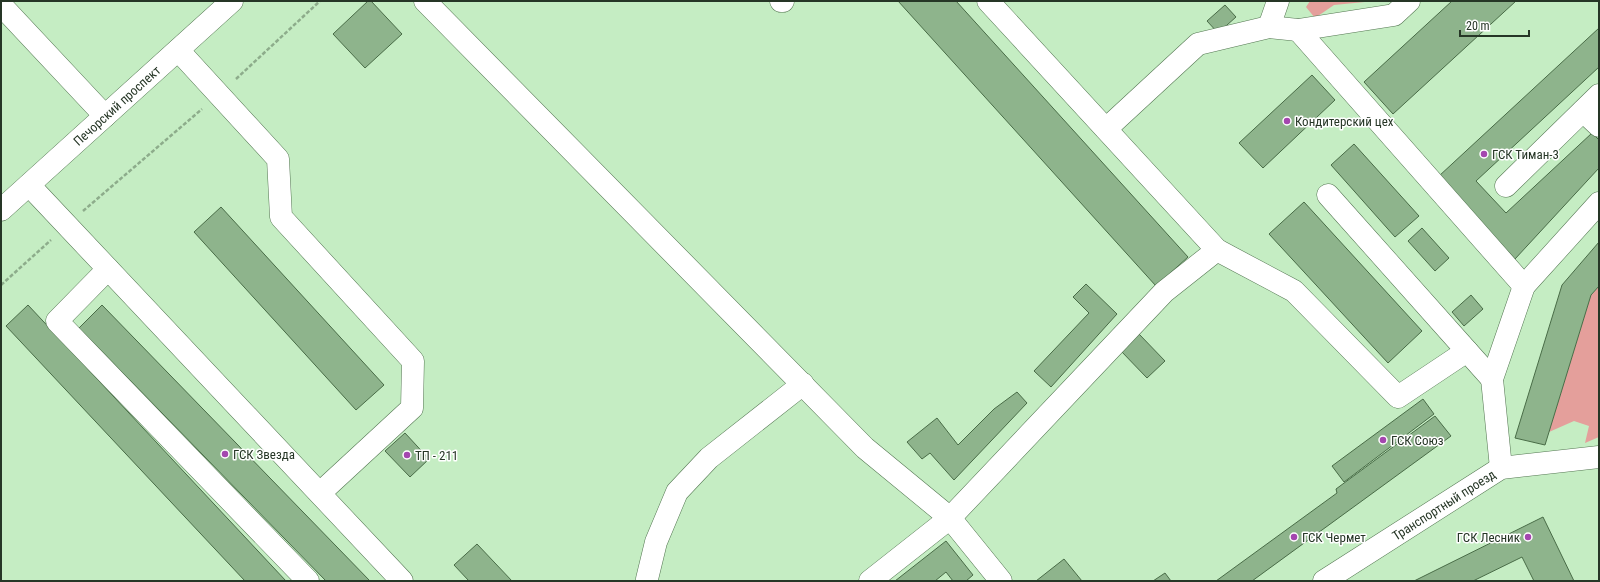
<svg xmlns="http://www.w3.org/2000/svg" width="1600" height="582" font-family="'Roboto Condensed',sans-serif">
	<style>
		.green { fill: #e49f9b }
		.building { fill: #8eb48c; stroke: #496c47 }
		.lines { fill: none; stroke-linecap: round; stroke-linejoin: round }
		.minor-casing { stroke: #547752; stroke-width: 23 }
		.major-casing { stroke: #547752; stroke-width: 23 }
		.path { stroke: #8dac8b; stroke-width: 2.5; stroke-dasharray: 4 2; stroke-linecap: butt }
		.minor { stroke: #fff; stroke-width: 22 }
		.major { stroke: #fff; stroke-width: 22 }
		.poi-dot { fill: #a446af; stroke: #fff; stroke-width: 1.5 }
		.labels { text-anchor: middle; stroke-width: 3; stroke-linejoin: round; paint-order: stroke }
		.street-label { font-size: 13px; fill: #263626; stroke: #fff }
		.poi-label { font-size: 13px; fill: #263626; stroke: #fff; text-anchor: start }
	</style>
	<rect width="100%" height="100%" fill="#c5edc3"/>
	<g class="green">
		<polygon points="1310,1 1375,1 1334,5 1315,18 1306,7"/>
		<polygon points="1599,286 1599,437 1585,443 1589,426 1574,421 1549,432 1591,295"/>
	</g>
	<g class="building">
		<polygon points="368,1 371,1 402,34 365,68 333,34"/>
		<polygon points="898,1 956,1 1188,257 1156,286"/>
		<polygon points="1452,1 1516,1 1393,114 1364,82"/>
		<polygon points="1225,5 1236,17 1218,33 1207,21"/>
		<polygon points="1599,28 1599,67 1476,181 1506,213 1592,133 1599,140 1599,168 1515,259 1439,176"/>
		<polygon points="1312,75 1335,100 1263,168 1239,143"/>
		<polygon points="1354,144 1419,216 1395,237 1331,165"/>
		<polygon points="1304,202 1422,331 1388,363 1269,234"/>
		<polygon points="221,207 384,385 356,410 194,232"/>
		<polygon points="1422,228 1449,258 1435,271 1408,241"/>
		<polygon points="1599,242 1599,286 1591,295 1545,445 1515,438 1562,285"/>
		<polygon points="1086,284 1117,314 1051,387 1034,371 1089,313 1073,297"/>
		<polygon points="1471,295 1483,309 1464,326 1452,312"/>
		<polygon points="28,305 286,581 245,581 6,326"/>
		<polygon points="102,305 370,581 326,581 79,328"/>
		<polygon points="1139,334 1165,361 1147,378 1121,351"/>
		<polygon points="1017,392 1027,403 954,480 930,453 922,459 907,442 937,418 958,445 994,409"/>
		<polygon points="1423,399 1434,414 1344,482 1332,466"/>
		<polygon points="1435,416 1451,436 1252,581 1216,581 1337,493 1336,489"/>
		<polygon points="405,433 429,459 410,477 385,451"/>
		<polygon points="1543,517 1574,581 1534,581 1522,557 1473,581 1414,581"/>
		<polygon points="946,541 973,575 966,581 953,581 946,572 935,581 895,581"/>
		<polygon points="477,544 512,581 469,581 454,565"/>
		<polygon points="1064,559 1082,581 1036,581"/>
		<polygon points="1165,573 1171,581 1153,581"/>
	</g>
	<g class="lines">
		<g class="minor-casing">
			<g id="minor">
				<polyline points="425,1 865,448 950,518 1001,581"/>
				<polyline points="781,1 783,1"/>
				<polyline points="988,1 1217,250"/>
				<polyline points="1,5 105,116"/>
				<polyline points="1269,27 1278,1"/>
				<polyline points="1298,30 1524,286"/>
				<polyline points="178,50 278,159 281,217 413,361 412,408 320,493"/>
				<polyline points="1583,111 1599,126"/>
				<polyline points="1106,129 1198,44 1269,27 1298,30 1394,15 1409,1"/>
				<polyline points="29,185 402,581"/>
				<polyline points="1506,186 1599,95"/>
				<polyline points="1328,195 1467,351"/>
				<polyline points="108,269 57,321 308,581"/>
				<polyline points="1501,468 1492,379 1524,286 1599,203"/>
				<polyline points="647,581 647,579 656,542 677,492 709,458 803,384"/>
				<polyline points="870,581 950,518 1164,292 1217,250 1294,291 1398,397 1467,351 1492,379"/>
				<path id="s1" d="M1324 581 1501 468 1599 457"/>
			</g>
		</g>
		<g class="major-casing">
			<g id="major">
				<path id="s2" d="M1 210 232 1"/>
			</g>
		</g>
		<g class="path">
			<polyline points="236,79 320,1"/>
			<polyline points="83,211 202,109"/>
			<polyline points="1,285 51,240"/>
		</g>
		<use href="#minor" class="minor"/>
		<use href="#major" class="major"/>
	</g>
	<g class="poi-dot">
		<circle cx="1287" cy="121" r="4"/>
		<circle cx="1484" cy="154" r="4"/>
		<circle cx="1383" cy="440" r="4"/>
		<circle cx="225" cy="454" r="4"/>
		<circle cx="407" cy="455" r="4"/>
		<circle cx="1294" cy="537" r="4"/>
		<circle cx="1528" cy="537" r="4"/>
	</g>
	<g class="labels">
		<g class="street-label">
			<text dy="5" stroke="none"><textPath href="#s2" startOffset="156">Печорский проспект</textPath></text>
			<text dy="5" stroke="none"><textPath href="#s1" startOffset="142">Транспортный проезд</textPath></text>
		</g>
		<g class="poi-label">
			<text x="1295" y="126">Кондитерский цех</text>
			<text x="1492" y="159">ГСК Тиман-3</text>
			<text x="1391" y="445">ГСК Союз</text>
			<text x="233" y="459">ГСК Звезда</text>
			<text x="415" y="460">ТП - 211</text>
			<text x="1302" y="542">ГСК Чермет</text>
			<text x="1520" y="542" text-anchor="end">ГСК Лесник</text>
		</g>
	</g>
	<rect width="1600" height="582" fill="none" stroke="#263626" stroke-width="4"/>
	<path d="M1460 30v6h69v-6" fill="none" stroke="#263626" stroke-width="2"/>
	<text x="1466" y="30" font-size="12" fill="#263626" stroke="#ffffff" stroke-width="3" paint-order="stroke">20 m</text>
</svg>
